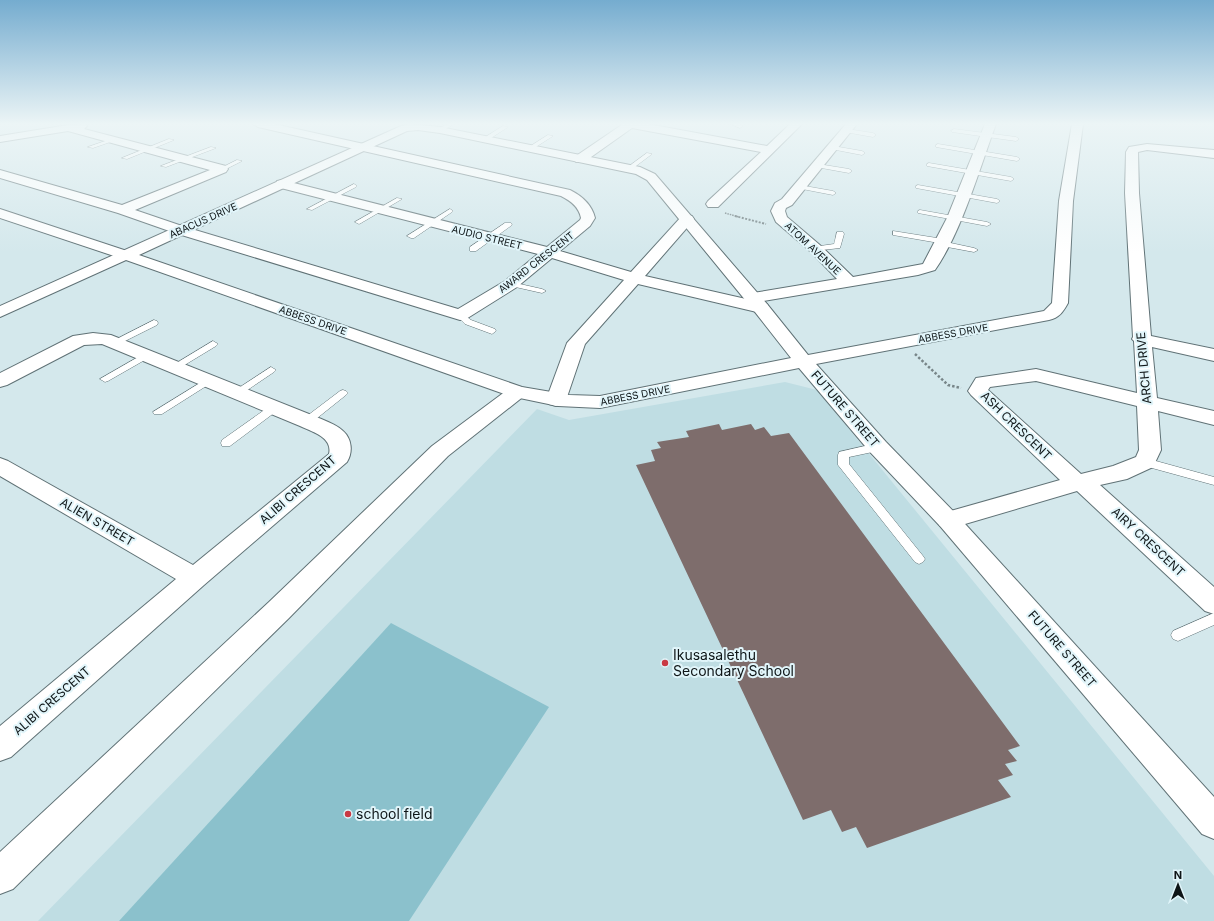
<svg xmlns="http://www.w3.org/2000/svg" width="1214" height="921" font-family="Inter,sans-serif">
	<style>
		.built { fill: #bfdde3 }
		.green { fill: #8bc1cc }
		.building { fill: #7e6d6c }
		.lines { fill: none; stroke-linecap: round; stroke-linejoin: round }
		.service-casing { stroke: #607276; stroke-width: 1 }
		.minor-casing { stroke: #607276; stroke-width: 2 }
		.tertiary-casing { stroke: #607276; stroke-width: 2 }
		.path-far2 { stroke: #788689; stroke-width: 1.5; stroke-dasharray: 1.5 1; stroke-linecap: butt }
		.path-far1 { stroke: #788689; stroke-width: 2; stroke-dasharray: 2 1.5; stroke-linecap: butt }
		.path { stroke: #788689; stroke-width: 2.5; stroke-dasharray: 2.5 2; stroke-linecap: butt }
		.service { fill: #fff; fill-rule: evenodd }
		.minor { fill: #fff; fill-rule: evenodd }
		.tertiary { fill: #fff; fill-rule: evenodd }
		.poi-dot { fill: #c93944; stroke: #e1f5fa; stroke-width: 1.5 }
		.labels { text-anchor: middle; stroke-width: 4; stroke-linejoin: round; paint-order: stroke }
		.far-street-label { font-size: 10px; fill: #0e1517; stroke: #e1f5fa }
		.street-label { font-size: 12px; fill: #0e1517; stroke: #e1f5fa }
		.near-poi-label { font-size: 14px; fill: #0e1517; stroke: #e1f5fa; text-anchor: start }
	</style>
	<rect width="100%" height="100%" fill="#d4e8ec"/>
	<polygon class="built" points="785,382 817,390 1214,876 1214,921 38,921 537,409 569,420"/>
	<polygon class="green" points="391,623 549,707 409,921 119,921"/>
	<polygon class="building" points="719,424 722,430 751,424 755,430 764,427 771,436 789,433 1020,746 1008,750 1017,761 1005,764 1013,775 998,780 1011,797 867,848 856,827 842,832 831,810 803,820 636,465 655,461 651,450 661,448 657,442 689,437 686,431"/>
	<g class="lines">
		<g class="service-casing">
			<g id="service">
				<polygon points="447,124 454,124 442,131 437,130"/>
				<polygon points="731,124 740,124 743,126 740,128"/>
				<polygon points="503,126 508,127 488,140 484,140 484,138"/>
				<polygon points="847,129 873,133 876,135 873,137 845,132 844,131"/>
				<polygon points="954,129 1016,137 1019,139 1016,141 952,132 951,131"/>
				<polygon points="548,135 553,136 531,150 526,149"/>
				<polygon points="111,139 116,140 93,148 88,147"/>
				<polygon points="169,139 174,140 127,159 122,158"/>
				<polygon points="938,144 1017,157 1020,159 1017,161 936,147 936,145"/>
				<polygon points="833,146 862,151 865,153 862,155 831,149 831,147"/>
				<polygon points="211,147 216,148 166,167 161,166"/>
				<polygon points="647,153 652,154 632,169 628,169 628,167"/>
				<polygon points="237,160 242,161 224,170 219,169"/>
				<polygon points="929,163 1011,177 1014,179 1011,181 927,166 927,164"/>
				<polygon points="818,164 849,169 852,171 849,173 816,167 815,166"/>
				<polygon points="354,184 357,186 356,187 312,210 307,209"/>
				<polygon points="799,185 833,191 836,193 833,195 797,188 797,186"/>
				<polygon points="918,185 997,199 1000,201 997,203 916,188 916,186"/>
				<polygon points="397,198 402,199 361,223 359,224 355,222"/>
				<polygon points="450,209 453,211 452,212 414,238 411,238 407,236"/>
				<polygon points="920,210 987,222 991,224 987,226 918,213 918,211"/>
				<polygon points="505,223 511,223 512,225 476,251 470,251 470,247"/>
				<polygon points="893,231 943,239 946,239 946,242 974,248 978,250 974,252 942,246 939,246 939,243 893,235"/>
				<polygon points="837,232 843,232 844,234 840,248 813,251 813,247 834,244"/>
				<polygon points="508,282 511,282 542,289 546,291 542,293 511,286 508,286"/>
				<polygon points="460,312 471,320 495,329 496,331 492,334 465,324 456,315"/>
				<polygon points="154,320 157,321 158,323 157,325 119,344 113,344 111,342"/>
				<polygon points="213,341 218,344 216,346 178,369 175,370 170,367"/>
				<polygon points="147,352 152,355 150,357 108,381 105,382 100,379"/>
				<polygon points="271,367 276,370 274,372 240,395 234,395 232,393 234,391"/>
				<polygon points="208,378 211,379 213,381 211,383 162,414 154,414 153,412"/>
				<polygon points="343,390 346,391 348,393 346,395 311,423 303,423 302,421 303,419 340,391"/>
				<polygon points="274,405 279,408 278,410 230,446 222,446 221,443 222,440 270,406"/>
				<polygon points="878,443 882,444 883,447 882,450 849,457 849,464 923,556 925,559 923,562 919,564 915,562 838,465 838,455 839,452"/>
				<polygon points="1145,458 1214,477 1214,485 1141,465 1139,462 1141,459"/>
				<polygon points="1214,613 1214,625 1178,641 1173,639 1171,635 1173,631"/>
			</g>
		</g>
		<g class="minor-casing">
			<g id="minor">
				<path d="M86 124 87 126 84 129 226 166 228 169 226 172 135 210 185 227 458 309 505 281 538 254 277 187 276 184 277 181 282 180 547 247 580 220 581 218C579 207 571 201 561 196L258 127 253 124H274L570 190C582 196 592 205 595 218L590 226 560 251 631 272 682 216 687 215 692 216 694 219 692 222 645 276 746 299 745 298 747 294 837 279 811 252 776 222 771 211 775 203 782 199 846 124H857L792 205 786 208 785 211 787 217 821 246 853 277 923 264 947 218 985 124H996C979 170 962 231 935 270L918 275 758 302 767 304 769 308 767 312 761 313 638 284 585 344 566 400 563 404 556 406 549 404 546 400 567 343 624 280 552 258 517 287 466 319 460 320 175 233 118 213 0 178V170L122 205 210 170 68 131 0 142V136L68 125Z"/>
				<polygon points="623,124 648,124 767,146 790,124 802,124 718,207 708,207 706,204 708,201 761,152 632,128 584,162 576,162 574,159 576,156"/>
				<path d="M1147 144 1214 150V158L1147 150 1138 152 1139 193 1151 336 1214 349V361L1152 347 1157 398 1214 411V425L1158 411 1161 450 1153 467 1127 479 1100 485 1214 587V614L1205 611 1077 491 948 529 940 526 936 520 940 514 1060 480 971 395 968 391 976 378 1036 369 1137 393 1134 341 1132 339 1133 337 1125 193 1126 152 1129 147ZM1036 381 1137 406 1139 450 1136 457 1113 466 1081 474 988 390 990 387Z"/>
				<polygon points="0,209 130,252 133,255 130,258 125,260 120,258 0,218"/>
				<path d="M93 333 111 335 314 416C323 420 336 424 343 431 352 439 353 452 347 462L204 585 11 757 0 761V726L176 579 0 476V458L8 461 193 565 329 454C333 437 312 432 300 426L102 344 84 345 7 385 0 387V373L73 336Z"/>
				<polygon points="517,386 524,388 527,392 524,396 448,456 289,618 13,889 0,894 0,852 269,602 432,446 510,388"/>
			</g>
		</g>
		<g class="tertiary-casing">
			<path id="tertiary" d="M410 124 440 127 640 167 655 174 767 304 808 355 1044 311 1052 303 1059 201 1072 124H1083L1073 201 1068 303C1063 312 1059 318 1049 320L816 364 886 442 956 514 1214 797V839L1202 834 940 526 870 452 799 368 600 408 558 406 510 396 126 260 0 317V306L401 126ZM418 130 440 133 636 174 647 180 755 312 791 358 600 396 569 395 522 387 139 255 407 131Z"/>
		</g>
		<polyline class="path-far2" points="725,213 739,217"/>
		<polyline class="path-far1" points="735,216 766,224"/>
		<polyline class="path" points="915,354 948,385 961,388"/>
		<use href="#service" class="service"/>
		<use href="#minor" class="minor"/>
		<use href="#tertiary" class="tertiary"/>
	</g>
	<linearGradient id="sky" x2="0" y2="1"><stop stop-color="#75accf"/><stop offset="0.49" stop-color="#ecf5f6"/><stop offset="1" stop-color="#ecf5f6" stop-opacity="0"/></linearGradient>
	<rect width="1214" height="253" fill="url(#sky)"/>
	<g class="poi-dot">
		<circle cx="665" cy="663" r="4"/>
		<circle cx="348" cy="814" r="4"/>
	</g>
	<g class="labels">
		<g class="far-street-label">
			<text transform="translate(203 220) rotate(-24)" y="4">ABACUS DRIVE</text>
			<text transform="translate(487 237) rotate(14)" y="4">AUDIO STREET</text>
			<text transform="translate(813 248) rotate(43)" y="4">ATOM AVENUE</text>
			<text transform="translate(536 262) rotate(-38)" y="4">AWARD CRESCENT</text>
			<text transform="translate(313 320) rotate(19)" y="4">ABBESS DRIVE</text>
			<text transform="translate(953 333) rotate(-10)" y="4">ABBESS DRIVE</text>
			<text transform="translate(635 395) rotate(-11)" y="4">ABBESS DRIVE</text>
		</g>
		<g class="street-label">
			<text transform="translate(1144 368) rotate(-95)" y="4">ARCH DRIVE</text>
			<text transform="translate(845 409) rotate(49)" y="4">FUTURE STREET</text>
			<text transform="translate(1016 426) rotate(44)" y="4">ASH CRESCENT</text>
			<text transform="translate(298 490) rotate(-41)" y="4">ALIBI CRESCENT</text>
			<text transform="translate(97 522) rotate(30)" y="4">ALIEN STREET</text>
			<text transform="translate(1148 542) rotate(43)" y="4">AIRY CRESCENT</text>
			<text transform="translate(1062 649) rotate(49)" y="4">FUTURE STREET</text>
			<text transform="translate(52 701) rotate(-41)" y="4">ALIBI CRESCENT</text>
		</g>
		<g class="near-poi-label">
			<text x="673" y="660">Ikusasalethu<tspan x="673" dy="16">Secondary School</tspan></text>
			<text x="356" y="819">school field</text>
		</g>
	</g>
	<g transform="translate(1178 885)" stroke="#e1f5fa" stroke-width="3" paint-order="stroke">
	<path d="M0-3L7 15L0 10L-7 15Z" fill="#0e1517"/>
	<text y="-6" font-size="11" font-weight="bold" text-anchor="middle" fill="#0e1517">N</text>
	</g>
</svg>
